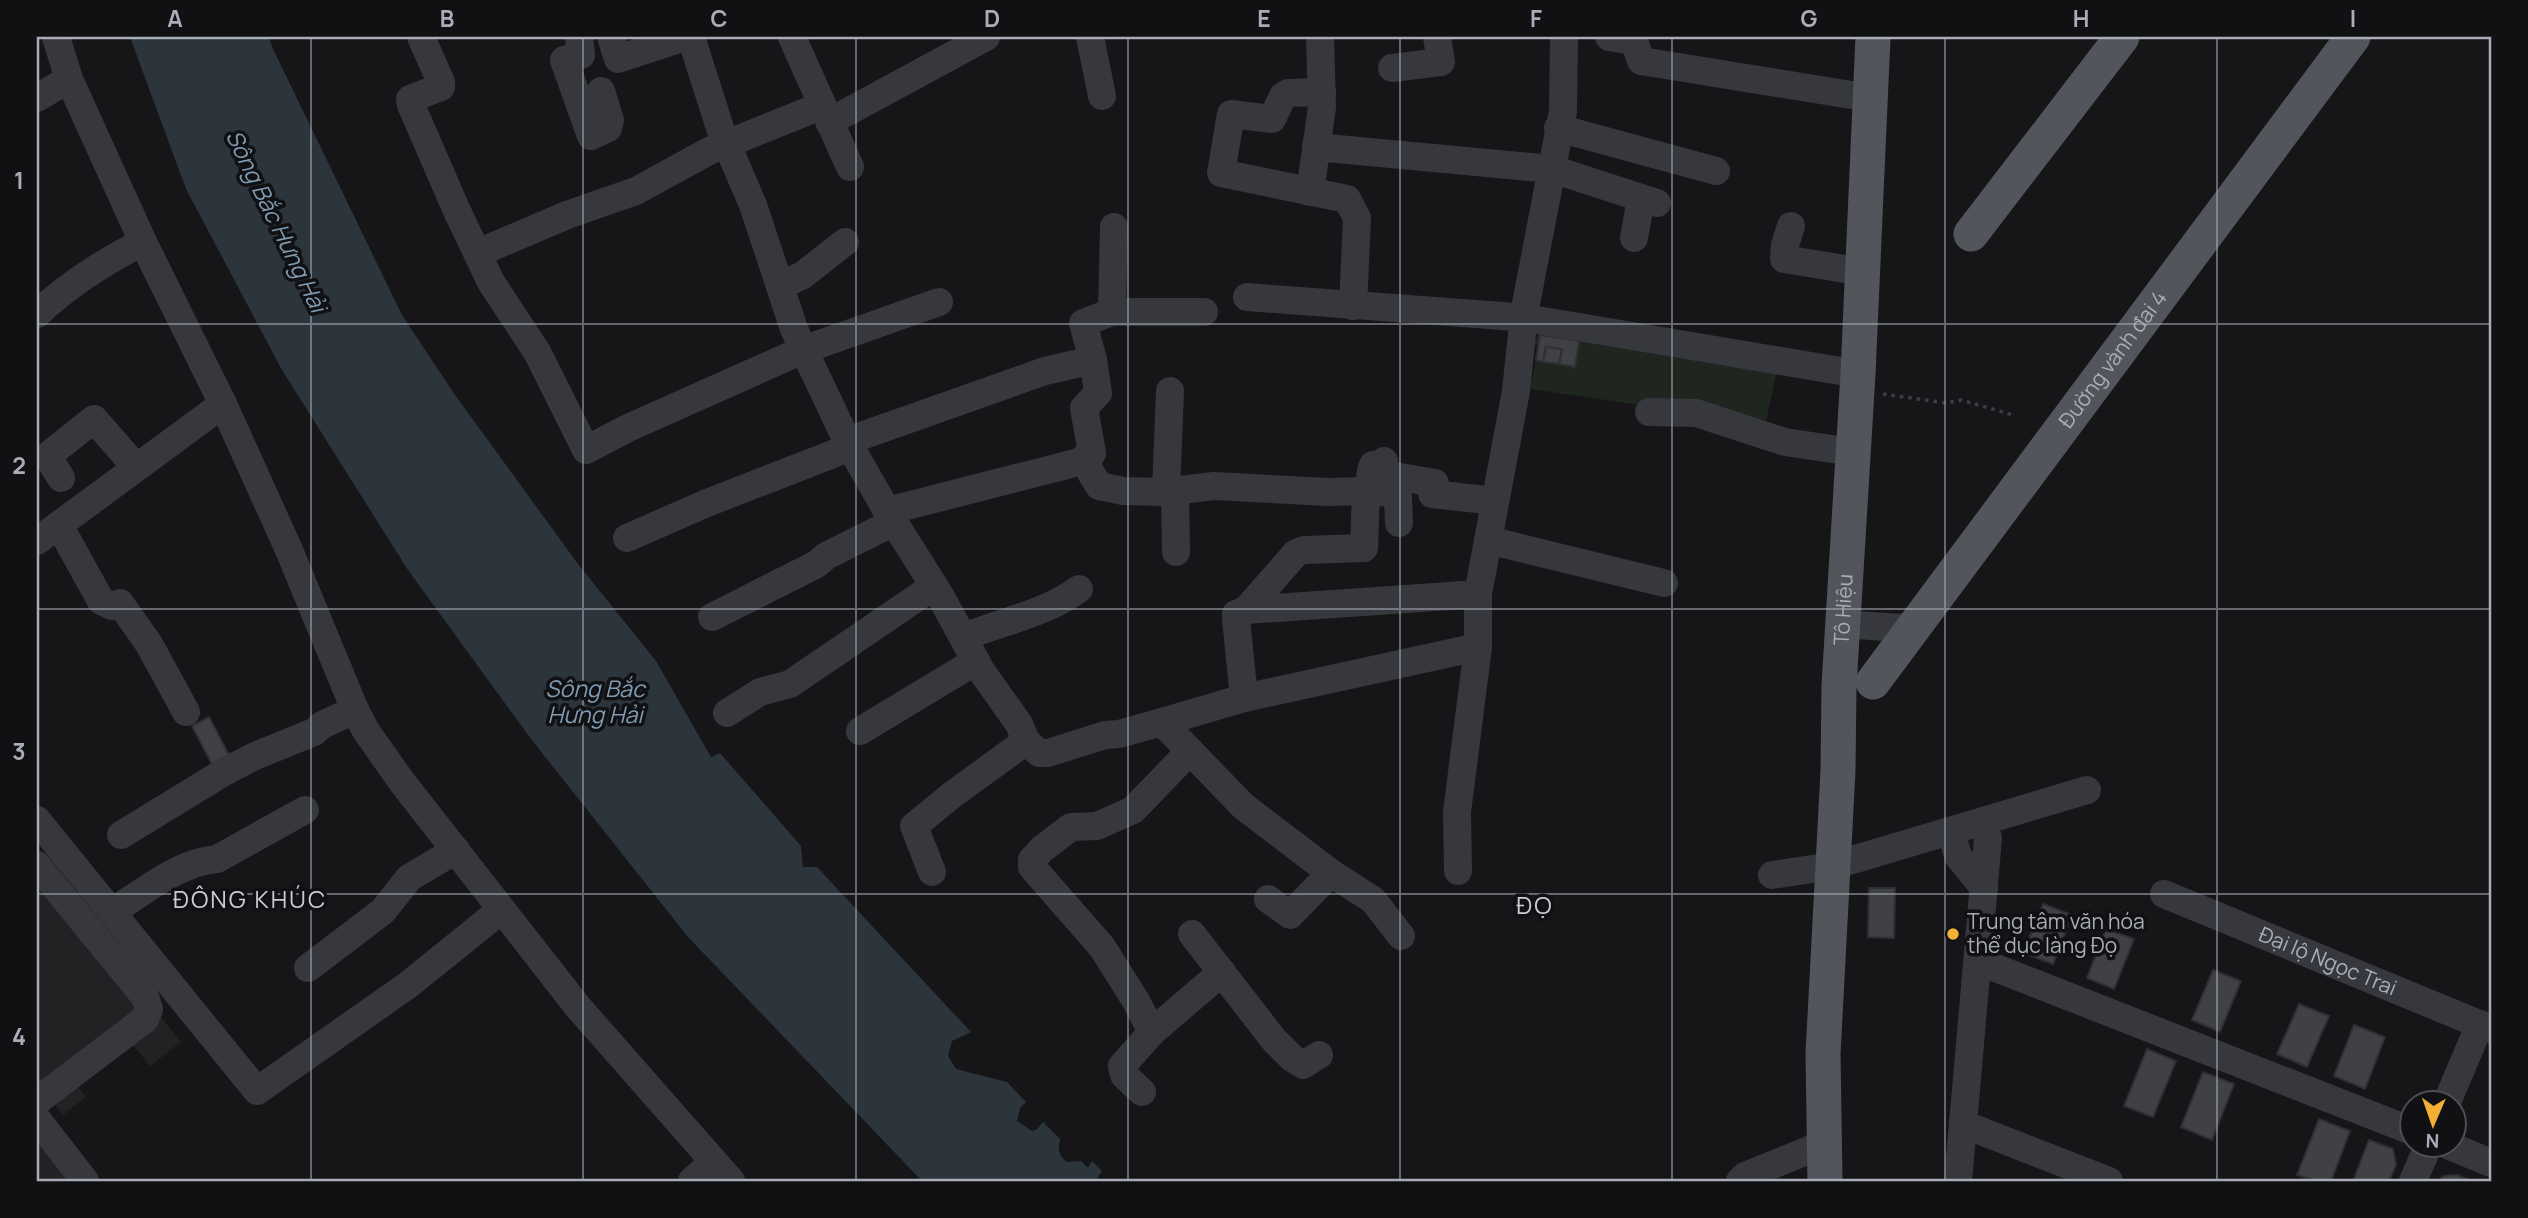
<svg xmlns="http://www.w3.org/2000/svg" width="2528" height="1218" font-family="Manrope,sans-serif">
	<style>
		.built { fill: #222225 }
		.green { fill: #1e261f }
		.water { fill: #2c353c }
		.building { fill: #404145; stroke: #303034; stroke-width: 2 }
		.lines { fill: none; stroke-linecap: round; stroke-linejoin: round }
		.path { stroke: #3d3f44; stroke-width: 3.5; stroke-dasharray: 3.5 5; stroke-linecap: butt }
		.minor { stroke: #37383d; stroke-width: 28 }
		.major { stroke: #53555c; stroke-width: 35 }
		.grid { fill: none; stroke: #a8adb8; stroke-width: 2; stroke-opacity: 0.55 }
		.poi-dot { fill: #f2b134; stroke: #111113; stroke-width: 2.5 }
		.labels { text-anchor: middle; stroke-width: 7; stroke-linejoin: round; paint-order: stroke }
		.street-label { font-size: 21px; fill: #a8adb8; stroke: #111113 }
		.poi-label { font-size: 21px; fill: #a8adb8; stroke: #111113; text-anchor: start }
		.water-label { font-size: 23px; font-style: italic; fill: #7f9bb3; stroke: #111113 }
		.quarter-label { font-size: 24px; letter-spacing: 2px; fill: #c9ccd4; stroke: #111113 }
		.neatline { fill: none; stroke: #a8adb8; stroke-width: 2.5 }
		.grid-label { font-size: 23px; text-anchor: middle; font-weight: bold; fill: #a8adb8 }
	</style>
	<rect width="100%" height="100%" fill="#161618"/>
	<g class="built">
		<polygon points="37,865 181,1042 150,1066 125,1035 70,1076 86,1097 63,1115 46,1094 37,1101"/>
		<polygon points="37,1119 85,1181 37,1181"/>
	</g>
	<polygon class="green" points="1538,334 1777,371 1766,421 1693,404 1654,407 1530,389 1536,360 1574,367 1579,341 1540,335 1538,346 1534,345"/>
	<path class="water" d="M130 37H269L273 49 402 315 455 395 578 564 656 661 711 757 720 753 801 846 803 867H817L971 1032 952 1041 948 1056 956 1069 1007 1082 1026 1102 1020 1108 1017 1121 1032 1131 1036 1130 1043 1122 1060 1139C1058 1150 1058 1155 1067 1162L1081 1161 1088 1168 1092 1161 1102 1171 1096 1181H922L688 937 531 739 408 570 282 370 186 189Z"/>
	<g class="building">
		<polygon points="1540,335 1579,341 1575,367 1559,364 1562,349 1546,347 1543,362 1536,360"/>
		<polygon points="1546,347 1562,349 1559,364 1543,362"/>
		<polygon points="209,717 231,759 214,768 192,726"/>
		<polygon points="1869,888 1895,888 1894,938 1868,937"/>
		<polygon points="2043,904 2072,915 2053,964 2023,953"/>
		<polygon points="2106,929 2134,939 2114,989 2087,978"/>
		<polygon points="2213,970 2241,981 2220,1032 2192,1020"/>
		<polygon points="2299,1004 2329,1016 2307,1067 2277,1054"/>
		<polygon points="2354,1025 2385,1037 2365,1089 2334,1076"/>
		<polygon points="2147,1049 2176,1061 2153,1117 2124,1106"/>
		<polygon points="2203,1072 2234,1084 2212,1140 2181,1127"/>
		<polygon points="2319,1119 2350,1131 2331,1181 2316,1181 2297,1175"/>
		<polygon points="2369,1140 2393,1149 2396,1165 2389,1181 2353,1181"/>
		<polygon points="2457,1175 2472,1181 2437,1181 2444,1176"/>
	</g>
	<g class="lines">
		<polyline class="path" points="1883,394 1946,403 1961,400 2013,415"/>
		<g class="minor">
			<polyline points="56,37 69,79 143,242 223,404 289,550 355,710 366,731 402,782 578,1007 731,1181"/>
			<polyline points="421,37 441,82 441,87 410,99 411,105 457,211 491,282 537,352 586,450 628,428 803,350 939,302"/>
			<polyline points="579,37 581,55 564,60 591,136 608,128 610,120 601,91"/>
			<polyline points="611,37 618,59 685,37"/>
			<polyline points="691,37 720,128 753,205 794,329 847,441 887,511 941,597 980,669 1019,724 1026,741 1039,753 1048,753 1105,735 1119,734 1162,722 1243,806 1331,873 1373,900 1401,936"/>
			<polyline points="792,37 850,167"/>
			<polyline points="1090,37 1102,96"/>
			<polyline points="1609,37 1634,41 1641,61 1870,98"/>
			<polyline points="1392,68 1441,62 1437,37"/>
			<polyline points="1322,92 1288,93 1283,96 1272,119 1231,114 1221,173 1347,199 1357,218 1353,306"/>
			<polyline points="37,98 69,79"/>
			<polyline points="829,122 986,37"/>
			<polyline points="1558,128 1716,171"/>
			<polyline points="1316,147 1552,169 1657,203"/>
			<polyline points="1310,192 1322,107 1320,37"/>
			<polyline points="1791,226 1785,245 1784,259 1863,272"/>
			<polyline points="1634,238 1641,198"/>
			<polyline points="478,253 567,215 636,191 709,151 821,106"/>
			<polyline points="780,286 803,275 845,242"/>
			<polyline points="1247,297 1516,317"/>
			<polyline points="1112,312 1114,227"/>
			<path d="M37 314C69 284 103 262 143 242"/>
			<polyline points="1524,314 1563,111 1564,37"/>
			<polyline points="1531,319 1858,374"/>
			<polyline points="1093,360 1083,323 1112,312 1204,312"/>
			<polyline points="1649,412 1696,413 1785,442 1852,452"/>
			<polyline points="847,441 1045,371 1093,360 1098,393 1084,408 1092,453 1079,462 887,511"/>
			<path d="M1085 458 1091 473 1099 486 1123 491 1163 492 1214 486 1328 492 1366 491C1373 483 1368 474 1373 465"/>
			<polyline points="1384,461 1383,474 1435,483 1432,494 1495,501"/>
			<polyline points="61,478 51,462 50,454 94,419 136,467"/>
			<polyline points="1175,490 1176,552"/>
			<polyline points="1166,491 1170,391"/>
			<polyline points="59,525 101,601 112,606 120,603 149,644 186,712"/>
			<polyline points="627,538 707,503 851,447"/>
			<polyline points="1488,540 1664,583"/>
			<polyline points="37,541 223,404"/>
			<polyline points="1246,610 1296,553 1304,550 1364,548 1366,491 1393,493 1398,497 1399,523"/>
			<polyline points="712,617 817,564 826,556 894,522"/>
			<polyline points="1843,624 1900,628 1915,625"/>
			<path d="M964 637C1003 621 1045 614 1079 589"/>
			<polyline points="1244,698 1236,619 1236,614 1246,610 1478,594"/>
			<polyline points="727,713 760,692 790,684 934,586"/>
			<polyline points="1162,722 1244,698 1478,647"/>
			<polyline points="860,731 976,661"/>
			<polyline points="1190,751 1133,810 1097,826 1071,827 1042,849 1032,860 1032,867 1102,947 1136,1001 1152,1032 1222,972"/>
			<polyline points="37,820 257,1091 408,985 501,910"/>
			<polyline points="1951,831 1958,856 1984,888"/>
			<polyline points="121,835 224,772 255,756 314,732 322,725 355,710"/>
			<polyline points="1988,838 1963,1124 2109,1181"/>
			<polyline points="37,865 145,997 149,1009 145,1019 37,1101"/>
			<polyline points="1458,871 1457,812 1478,647 1478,594 1516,391 1522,334"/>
			<polyline points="932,872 914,826 952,795 1026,741"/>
			<polyline points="1772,875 1832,866 2087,790"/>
			<path id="s1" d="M2164 894 2491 1029"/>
			<polyline points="1268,899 1290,915 1331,873"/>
			<path d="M112 912C143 892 179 862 217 859L305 810"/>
			<polyline points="1192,934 1274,1040 1292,1058 1303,1065 1319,1055"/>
			<polyline points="1978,961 2412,1131"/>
			<polyline points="308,968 383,911 409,878 456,850"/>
			<polyline points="1142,1092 1124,1075 1122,1066 1152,1032"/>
			<polyline points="2447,1102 2480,1024"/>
			<polyline points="37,1119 85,1181"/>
			<polyline points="2445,1144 2491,1163"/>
			<polyline points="692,1181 713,1162"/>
			<polyline points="1740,1181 1745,1176 1824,1144"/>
			<polyline points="1958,1181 1963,1124"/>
			<polyline points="2413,1181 2429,1144"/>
		</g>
		<g class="major">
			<polyline points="1971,234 2122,37"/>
			<path id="s2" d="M1873 682 2353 37"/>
			<path id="s3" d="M1825 1181 1823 1054 1838 771 1839 686 1858 374 1873 37"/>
		</g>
	</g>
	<path class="grid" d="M311 37V1181M583 37V1181M856 37V1181M1128 37V1181M1400 37V1181M1672 37V1181M1945 37V1181M2217 37V1181M37 324H2491M37 609H2491M37 894H2491"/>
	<circle class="poi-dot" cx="1953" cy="934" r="7"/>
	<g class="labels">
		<g class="street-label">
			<text dy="7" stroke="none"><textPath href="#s2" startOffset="402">Đường vành đai 4</textPath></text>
			<text dy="7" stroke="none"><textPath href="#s3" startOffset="572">Tô Hiệu</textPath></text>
			<text dy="7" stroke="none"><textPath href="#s1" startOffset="177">Đại lộ Ngọc Trai</textPath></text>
		</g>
		<g class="poi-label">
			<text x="1967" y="929">Trung tâm văn hóa<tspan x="1967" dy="24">thể dục làng Đọ</tspan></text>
		</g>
		<g class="water-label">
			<text transform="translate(276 221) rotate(64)" y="8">Sông Bắc Hưng Hải</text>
			<text x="595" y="697">Sông Bắc<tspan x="595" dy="26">Hưng Hải</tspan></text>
		</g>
		<g class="quarter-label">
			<text x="250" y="908">ĐÔNG KHÚC</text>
			<text x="1535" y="914">ĐỌ</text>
		</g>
	</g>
	<rect width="2528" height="1218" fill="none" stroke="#111113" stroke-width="77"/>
	<g transform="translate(2433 1124) rotate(182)"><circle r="33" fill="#111113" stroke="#4d4f55" stroke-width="2"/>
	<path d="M0-5L12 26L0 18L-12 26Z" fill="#f2b134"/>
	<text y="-10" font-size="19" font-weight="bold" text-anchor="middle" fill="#a8adb8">N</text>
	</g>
	<rect x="38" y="38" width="2452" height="1142" class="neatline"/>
	<g class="grid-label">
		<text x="175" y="27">A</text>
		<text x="447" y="27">B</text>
		<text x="719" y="27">C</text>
		<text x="992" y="27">D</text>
		<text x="1264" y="27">E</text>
		<text x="1536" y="27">F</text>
		<text x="1809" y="27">G</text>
		<text x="2081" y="27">H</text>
		<text x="2353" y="27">I</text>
		<text x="19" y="189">1</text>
		<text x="19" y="474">2</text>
		<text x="19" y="760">3</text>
		<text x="19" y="1045">4</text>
	</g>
</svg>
